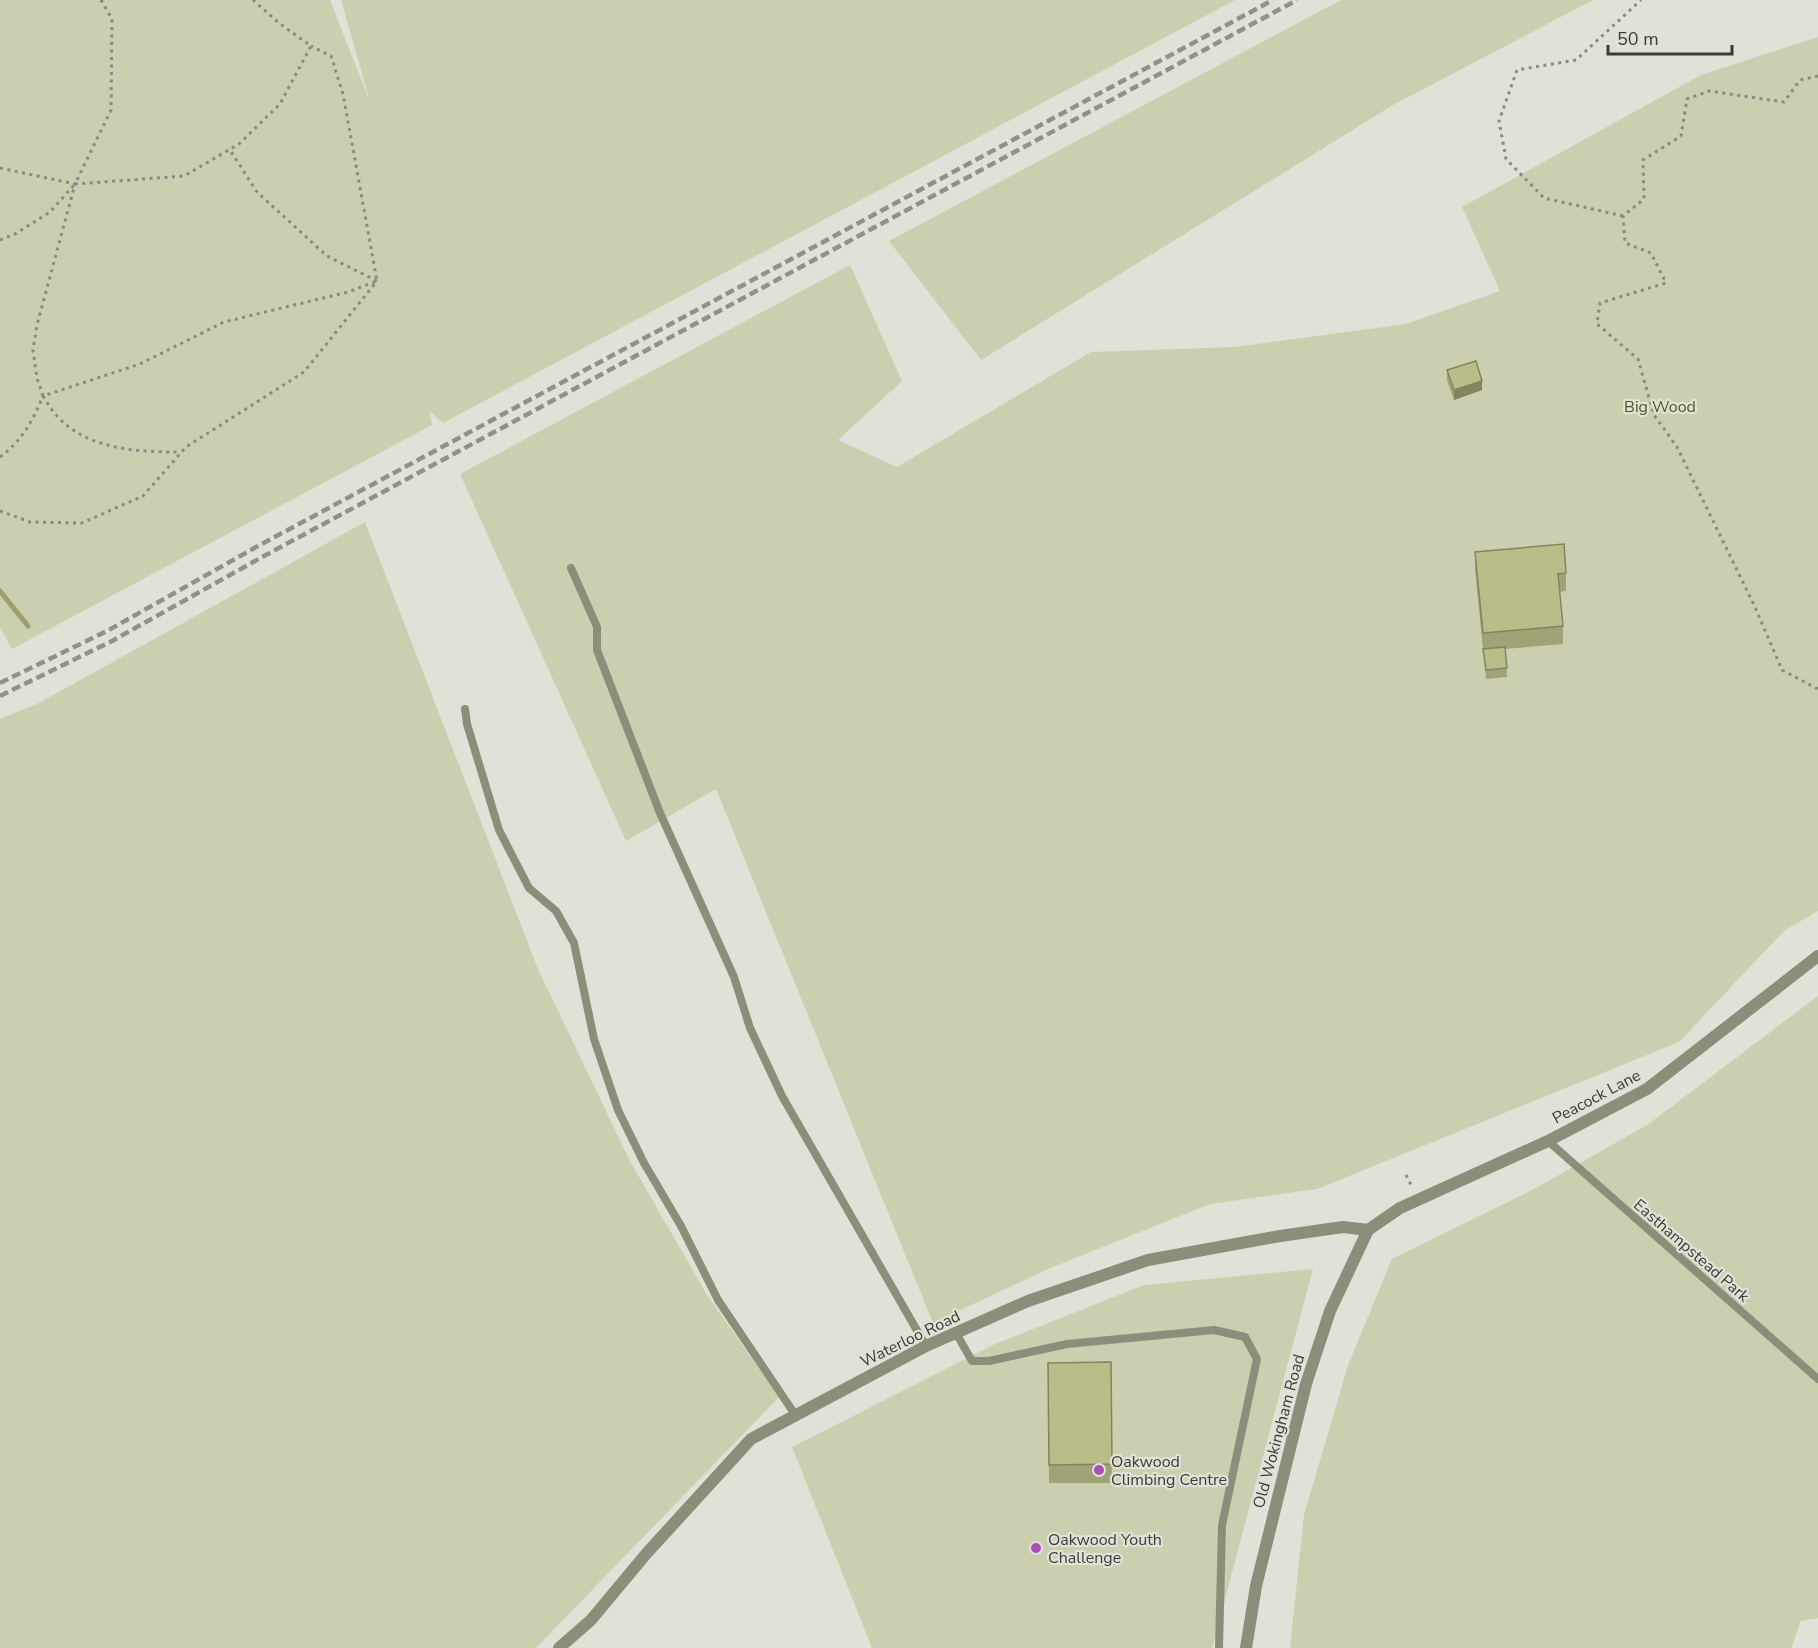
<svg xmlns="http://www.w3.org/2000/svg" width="1818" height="1648" font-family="'Nunito Sans',sans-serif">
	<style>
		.green { fill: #cbcfaf }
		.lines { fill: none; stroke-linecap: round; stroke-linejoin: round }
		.stream { stroke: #9ba06c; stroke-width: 5 }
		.path { stroke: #898a82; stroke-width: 3; stroke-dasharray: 3 4.5; stroke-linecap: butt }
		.service { stroke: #8b8e78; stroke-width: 8 }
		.tertiary { stroke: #8b8e78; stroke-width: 12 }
		.rail { stroke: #91918a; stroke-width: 4.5; stroke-dasharray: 9 4.5; stroke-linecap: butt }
		.wall { fill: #9fa376 }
		.shaded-wall { fill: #828560 }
		.building { fill: #b9be89; stroke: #828560; stroke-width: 1.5 }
		.poi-dot { fill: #ab4eb8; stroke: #e1e2d7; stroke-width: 2 }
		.labels { text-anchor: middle; stroke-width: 4.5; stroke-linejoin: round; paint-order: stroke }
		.park-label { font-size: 16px; fill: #53571b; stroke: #e1e2d7 }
		.street-label { font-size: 16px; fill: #3b3b37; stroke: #e1e2d7 }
		.poi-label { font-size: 16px; fill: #3b3b37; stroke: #e1e2d7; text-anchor: start }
	</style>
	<rect width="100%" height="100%" fill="#e1e2d7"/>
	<g class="green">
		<polygon points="0,0 330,0 370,102 341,0 1235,0 443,423 430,412 432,425 12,649 0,628"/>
		<polygon points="1341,0 1593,0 1393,105 981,360 889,241"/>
		<polygon points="1818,37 1818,911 1785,930 1679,1042 1317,1189 1210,1204 1048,1269 933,1323 716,789 626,841 460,474 850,265 902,381 838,440 897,467 1091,352 1234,347 1406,324 1500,291 1462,207 1701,75"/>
		<polygon points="365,522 538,969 630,1161 707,1295 779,1397 536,1648 0,1648 0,719 39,703"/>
		<polygon points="1818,996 1818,1618 1801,1621 1791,1648 1290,1648 1304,1515 1348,1365 1392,1259 1536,1188 1647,1125"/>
		<polygon points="1313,1269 1212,1648 872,1648 792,1447 995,1344 1144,1285"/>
	</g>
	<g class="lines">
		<polyline class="stream" points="0,591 28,626"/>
		<g class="path">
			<polyline points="101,0 112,19 111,110 75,184 184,176 239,144 280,104 311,46 279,23 253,0"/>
			<polyline points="1818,76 1800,80 1784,102 1709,91 1687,99 1681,136 1643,160 1644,199 1623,216 1625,243 1651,253 1666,283 1600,303 1597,324 1638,359 1654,415 1677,447 1755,607 1782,670 1818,689"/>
			<polyline points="0,168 75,184 37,325 33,350 37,378 43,396 140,364 224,322 348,292 377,281 343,94 331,56 311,46"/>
			<polyline points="1623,216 1544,198 1506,159 1499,121 1517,70 1576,60 1641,0"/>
			<polyline points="0,240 15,234 50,212 75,184"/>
			<path d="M43 396C47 402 51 410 57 416 88 450 138 452 181 452"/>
			<path d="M0 457C22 441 33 420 43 396"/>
			<polyline points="0,511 30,522 82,523 143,496 186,447 304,372 377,281 327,256 257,192 230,150"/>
			<polyline points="1406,1175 1412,1187"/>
		</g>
		<g class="service">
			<polyline points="571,568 597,627 597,650 660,813 734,977 750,1028 782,1096 926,1346"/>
			<polyline points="465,709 467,724 499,830 529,888 556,911 574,943 594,1039 618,1110 644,1163 681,1226 718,1300 796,1416"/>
			<polyline points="1548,1141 1818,1379"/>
			<polyline points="956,1333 972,1361 989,1361 1067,1344 1214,1330 1245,1337 1257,1359 1222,1525 1219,1648"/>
		</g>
		<g class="tertiary">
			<polyline points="1368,1230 1400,1208 1548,1141 1647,1089 1818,956"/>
			<polyline points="559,1648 591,1620 646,1554 751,1439 926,1346 1028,1301 1148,1260 1280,1236 1343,1227 1368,1230"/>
			<polyline points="1246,1648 1256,1586 1306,1384 1330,1311 1368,1230"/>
		</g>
		<g class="rail">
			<polyline points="0,683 107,631 258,546 1273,0"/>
			<polyline points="0,696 112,641 264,556 1297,0"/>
		</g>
	</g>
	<g class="wall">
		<polygon points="1447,370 1482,390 1454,400 1447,380"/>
		<polygon points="1475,552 1566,573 1566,591 1559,592 1563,626 1563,644 1505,649 1507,677 1486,679 1475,570"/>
		<polygon points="1111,1362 1112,1483 1049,1483 1048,1363"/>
	</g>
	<polygon class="shaded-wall" points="1482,381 1482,390 1454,400 1454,390"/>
	<g class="building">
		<polygon points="1476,361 1482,381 1454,390 1447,370"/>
		<polygon points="1564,544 1566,573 1558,574 1563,626 1483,633 1475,552"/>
		<polygon points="1505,647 1507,668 1486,670 1483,649"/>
		<polygon points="1111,1362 1112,1464 1049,1465 1048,1363"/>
	</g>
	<g class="poi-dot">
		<circle cx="1099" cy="1470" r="6"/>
		<circle cx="1036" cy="1548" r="6"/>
	</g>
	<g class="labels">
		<g class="park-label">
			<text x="1660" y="412">Big Wood</text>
		</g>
		<g class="street-label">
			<text transform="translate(1596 1096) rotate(-28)" y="6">Peacock Lane</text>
			<text transform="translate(1692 1250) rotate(41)" y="6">Easthampstead Park</text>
			<text transform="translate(910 1338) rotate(-26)" y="6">Waterloo Road</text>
			<text transform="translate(1278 1431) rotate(-75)" y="6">Old Wokingham Road</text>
		</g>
		<g class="poi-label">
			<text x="1111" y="1467">Oakwood<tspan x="1111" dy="18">Climbing Centre</tspan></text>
			<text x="1048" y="1545">Oakwood Youth<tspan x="1048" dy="18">Challenge</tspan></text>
		</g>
	</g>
	<path d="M1608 45v9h124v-9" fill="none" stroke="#3b3b37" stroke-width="3"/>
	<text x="1617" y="45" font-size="18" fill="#3b3b37" stroke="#e1e2d7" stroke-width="4.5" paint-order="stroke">50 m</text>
</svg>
